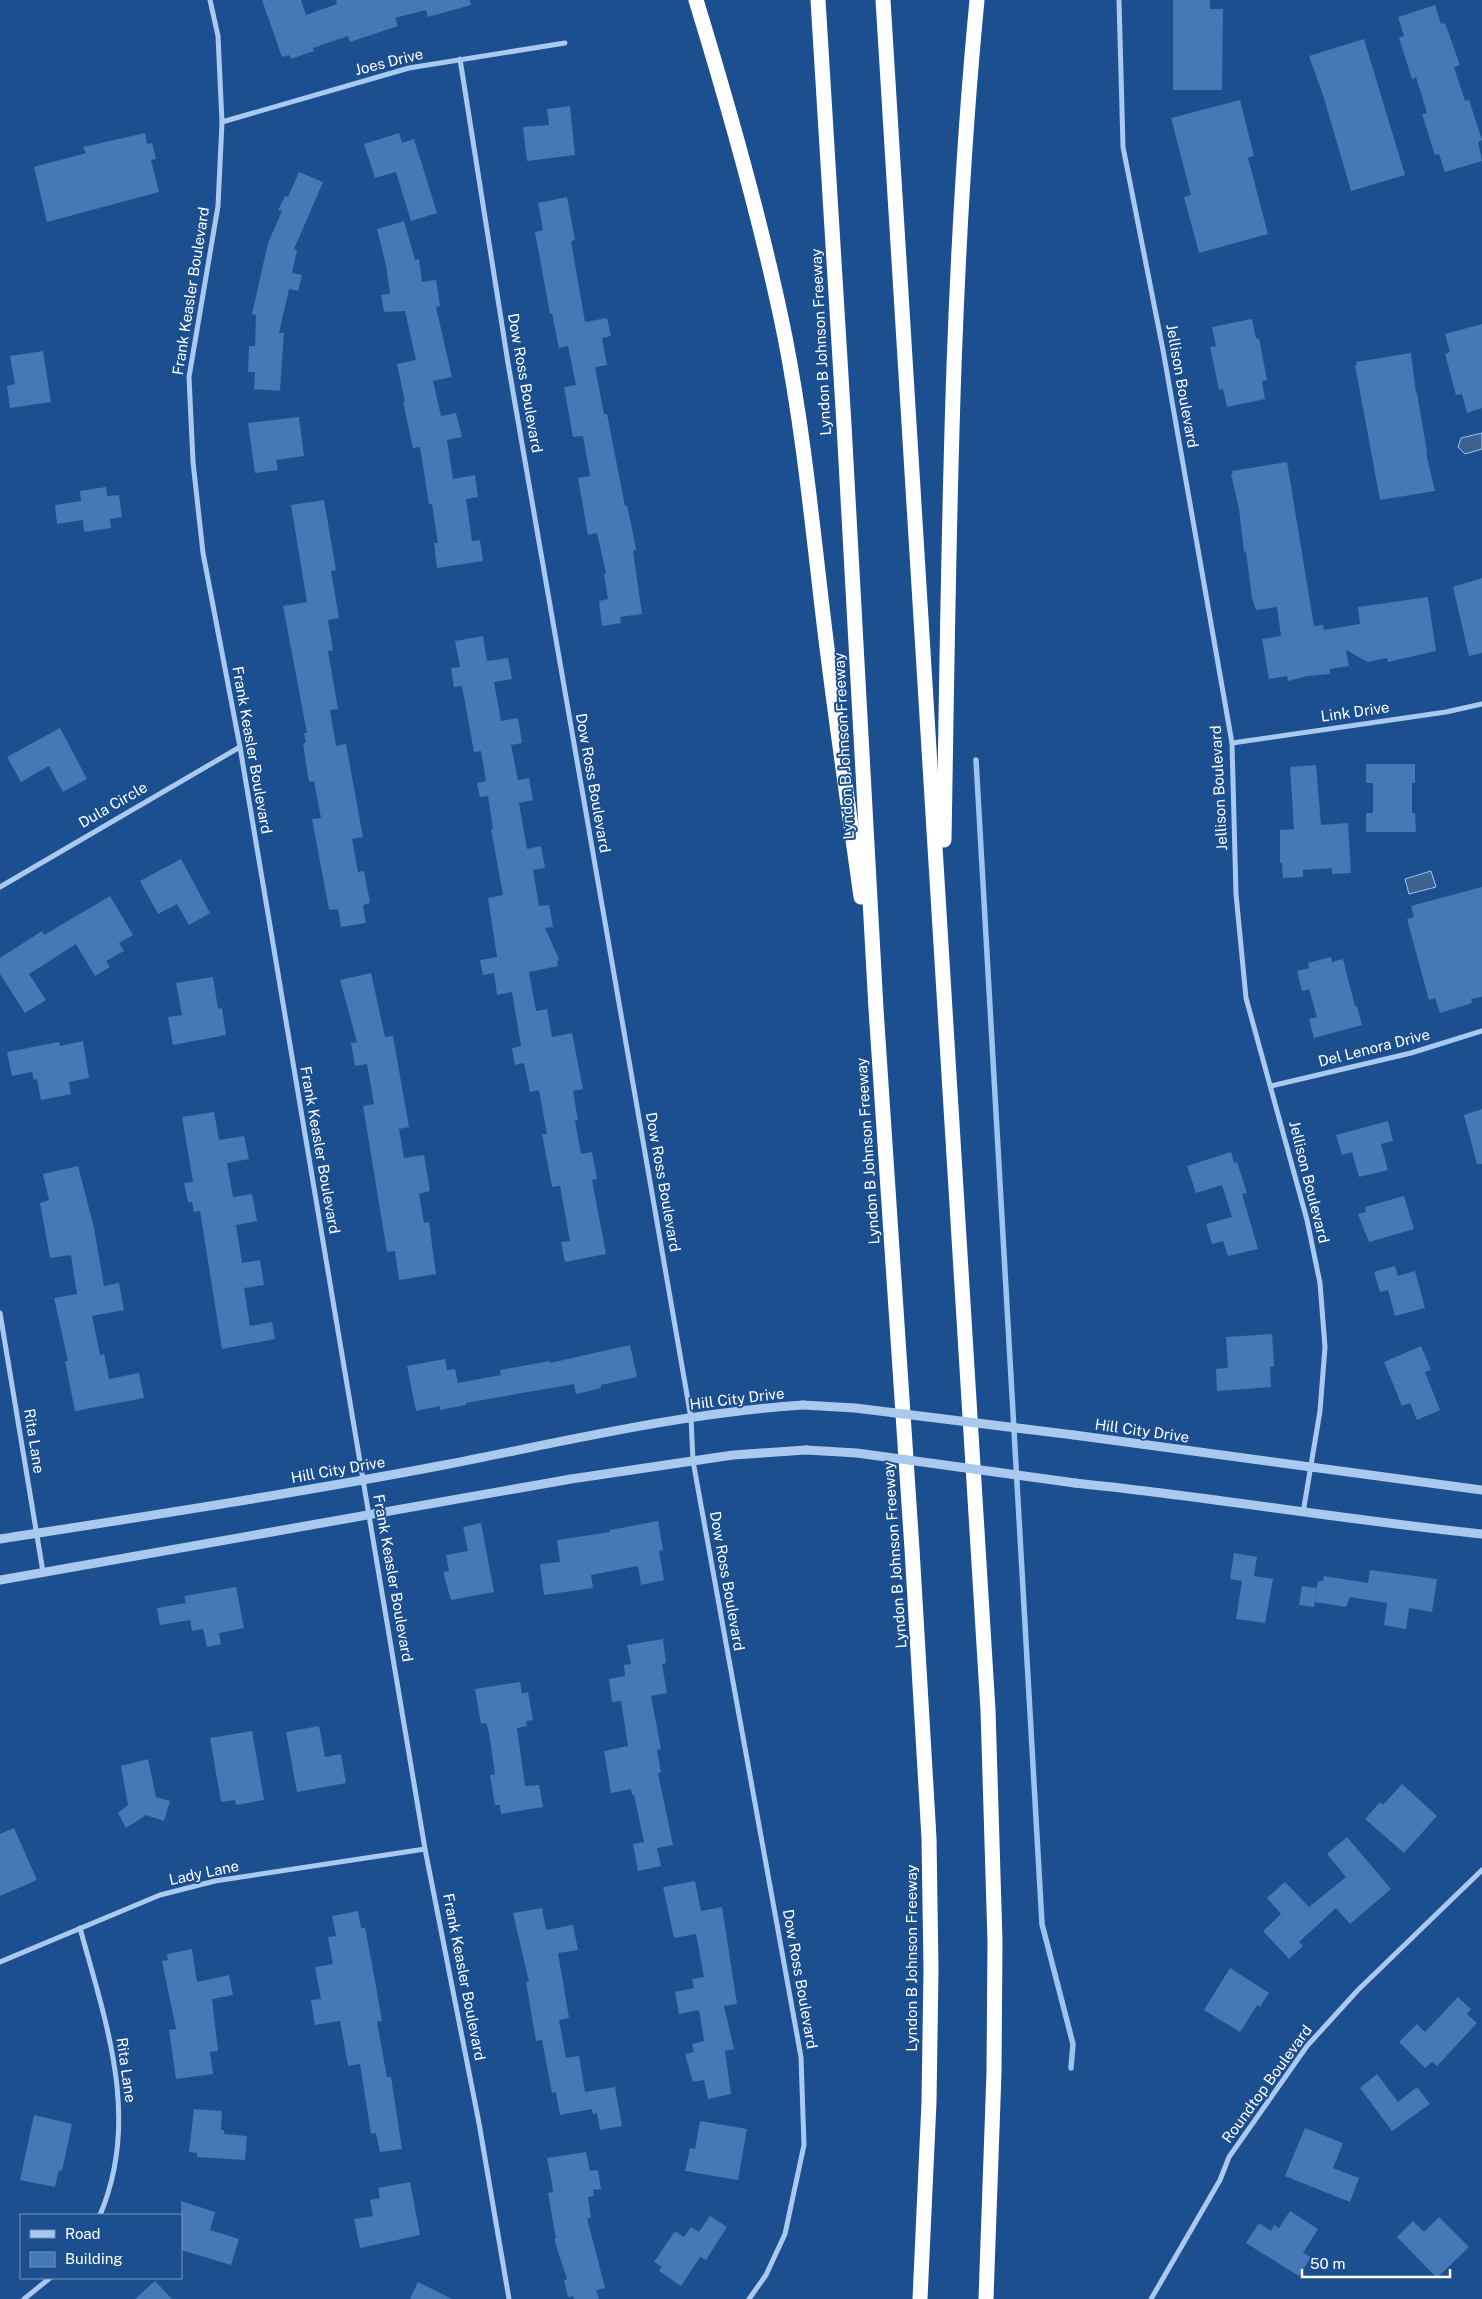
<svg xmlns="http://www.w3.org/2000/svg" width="1482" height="2299" font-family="'Public Sans',sans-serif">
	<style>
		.water { fill: #3c6290; stroke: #9cc4f0 }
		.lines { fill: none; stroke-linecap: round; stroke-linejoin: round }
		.stream { stroke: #9cc4f0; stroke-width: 5.5 }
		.building { fill: #4478b7 }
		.minor { stroke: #a9c9ee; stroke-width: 5 }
		.tertiary { stroke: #a9c9ee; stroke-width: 9 }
		.motorway { stroke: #fff; stroke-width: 15 }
		.tertiary-bridge { stroke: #a9c9ee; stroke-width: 9 }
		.labels { text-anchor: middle; stroke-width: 4; stroke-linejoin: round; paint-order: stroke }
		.street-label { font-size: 15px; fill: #fff; stroke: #1b4f8f }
	</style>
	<rect width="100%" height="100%" fill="#1b4f8f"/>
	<g class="water">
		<polygon points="1482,433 1482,449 1465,454 1458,447 1461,438"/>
		<polygon points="1431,871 1436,887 1409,894 1405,879"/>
	</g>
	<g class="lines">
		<polyline class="stream" points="976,760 1042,1924 1073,2044 1071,2068"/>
	</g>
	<g class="building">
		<polygon points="262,0 301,0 306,15 337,4 336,0 470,0 471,5 428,17 426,10 395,18 398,26 350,42 348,36 313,48 314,51 291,59 289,55 282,57"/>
		<polygon points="1173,0 1210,0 1210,9 1223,9 1222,90 1173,90"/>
		<polygon points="1435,5 1441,24 1445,23 1460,65 1454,67 1465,101 1469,100 1482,140 1478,142 1482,161 1445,172 1439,154 1435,155 1422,114 1427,113 1416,77 1412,79 1399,38 1404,36 1398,17"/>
		<polygon points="1364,39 1405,175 1351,191 1323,95 1309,56"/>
		<polygon points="1240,100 1254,156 1248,158 1268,234 1199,253 1184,197 1191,195 1171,118"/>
		<polygon points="570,106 575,155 527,161 523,127 549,125 547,109"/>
		<polygon points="145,133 147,144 152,143 156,159 151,160 159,192 47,222 34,167 86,153 83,147"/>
		<polygon points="399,133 402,143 414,139 437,213 411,221 396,172 375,178 364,144"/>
		<polygon points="299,172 323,182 294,249 297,250 292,273 302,275 298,291 289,289 279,333 284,333 280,391 254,389 255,372 248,372 249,346 255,346 256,315 252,314 268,243 282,211 278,210 285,196 288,197"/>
		<polygon points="567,197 575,240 571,241 585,322 607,318 611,336 602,338 607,365 595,367 604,414 607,414 625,506 627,506 633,533 636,550 633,551 642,614 620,617 621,623 602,626 599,601 608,599 604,574 606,573 597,533 588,535 578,478 590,476 583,436 573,437 564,387 576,385 568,346 559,348 552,313 550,314 535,232 543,230 538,203"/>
		<polygon points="404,221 415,260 419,259 422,282 436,280 440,306 436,307 452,377 433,381 441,416 456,413 462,437 447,440 453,479 475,475 478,497 466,499 472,541 480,540 483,561 437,568 434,543 438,543 432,504 429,504 420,447 413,448 403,402 405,402 397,364 416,360 405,311 384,312 381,295 390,294 386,265 377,229"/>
		<polygon points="1252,319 1256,339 1259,338 1267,380 1262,381 1265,399 1227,407 1223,389 1219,390 1210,347 1216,346 1212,327"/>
		<polygon points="1482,324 1482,408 1467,413 1462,394 1456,395 1445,354 1450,352 1445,334"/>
		<polygon points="43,351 51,402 10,408 7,386 15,384 10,356"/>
		<polygon points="1411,353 1416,393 1417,393 1427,452 1426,453 1435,491 1380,500 1355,365 1357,365 1356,362"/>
		<polygon points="299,417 304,456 276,460 278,470 255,473 248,423"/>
		<polygon points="1287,462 1314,626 1323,625 1324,630 1360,624 1358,607 1428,597 1436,651 1388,662 1387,658 1368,662 1346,650 1349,666 1330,669 1330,674 1307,676 1288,681 1287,676 1269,679 1262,639 1281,636 1277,607 1256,610 1252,599 1246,551 1244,552 1239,509 1231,474 1233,474 1232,471"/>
		<polygon points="106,487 107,496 119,495 122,517 110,519 111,528 84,532 83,520 57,524 55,505 81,501 80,491"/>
		<polygon points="324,500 336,570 331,571 339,618 328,620 333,650 328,651 338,709 330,710 336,746 346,744 363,837 352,839 358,872 364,871 370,903 363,905 366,923 341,927 338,909 329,910 312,819 321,818 314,781 309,782 303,743 306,743 304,733 307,733 283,606 307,602 291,505"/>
		<polygon points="1482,578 1482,653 1469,656 1453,587"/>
		<polygon points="483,636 487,661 508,658 512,679 494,682 501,721 518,718 522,743 511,745 518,780 529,778 533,800 519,803 527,849 541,846 545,868 533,870 539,906 549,905 553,927 545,928 559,959 557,962 558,966 529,972 536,1011 547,1009 552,1037 572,1033 583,1089 573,1091 578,1120 575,1121 581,1154 592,1152 597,1179 592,1180 606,1254 565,1262 561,1242 570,1241 560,1186 552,1187 542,1134 547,1134 539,1090 530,1092 524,1063 515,1065 512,1048 521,1046 512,992 497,995 494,973 483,975 480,960 497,957 488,898 503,895 491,829 493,829 488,796 480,797 477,783 486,781 481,751 474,752 462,686 454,687 451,668 460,667 455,641"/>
		<polygon points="60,728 87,779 63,792 49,766 21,782 7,757"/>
		<polygon points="1366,764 1415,764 1415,783 1412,783 1412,813 1415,813 1416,832 1366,832 1366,813 1373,813 1373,783 1366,783"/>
		<polygon points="1316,765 1321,825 1348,823 1351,873 1332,874 1332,868 1303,870 1303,877 1283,878 1282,863 1280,863 1280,830 1294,829 1290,767"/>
		<polygon points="181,859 210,913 189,925 177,904 158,914 140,881"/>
		<polygon points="1482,887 1482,997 1471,999 1472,1003 1440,1013 1435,998 1429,1000 1421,971 1407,919 1414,917 1411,906"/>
		<polygon points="110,896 133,935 119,943 124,951 106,961 110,967 95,976 76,944 29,974 46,1000 25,1013 0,974 0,958 42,931 44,935"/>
		<polygon points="1331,957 1332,962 1343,959 1355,1006 1357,1006 1362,1025 1314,1038 1309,1019 1317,1017 1309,989 1302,991 1297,971 1309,968 1308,963"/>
		<polygon points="371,973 385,1037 393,1036 409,1127 399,1129 404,1158 424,1155 430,1191 419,1194 424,1223 429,1222 436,1274 399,1280 395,1251 387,1252 363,1106 374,1104 367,1064 355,1066 351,1043 357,1042 340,980"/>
		<polygon points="213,977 218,1009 222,1008 226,1035 173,1045 168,1017 182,1015 176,983"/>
		<polygon points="83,1041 89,1078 69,1082 71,1094 41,1100 37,1079 34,1080 32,1072 12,1076 7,1052 59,1042 60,1046"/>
		<polygon points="1482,1109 1482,1164 1477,1164 1464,1115"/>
		<polygon points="214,1112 219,1140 244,1136 249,1159 227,1163 233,1197 252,1194 257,1221 236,1225 242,1263 260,1260 264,1285 244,1288 250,1326 272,1322 275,1339 222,1349 200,1211 194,1212 192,1202 188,1202 184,1183 193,1182 182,1117"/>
		<polygon points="1388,1121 1393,1141 1381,1144 1388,1170 1359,1177 1352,1152 1342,1155 1336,1135"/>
		<polygon points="1231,1152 1234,1163 1237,1162 1247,1193 1242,1194 1258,1249 1228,1256 1223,1241 1212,1244 1206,1224 1232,1217 1222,1185 1196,1193 1187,1166"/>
		<polygon points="78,1166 94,1228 104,1286 119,1283 124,1310 92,1316 100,1355 104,1354 109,1379 139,1373 144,1398 75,1411 65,1361 68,1361 54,1298 77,1294 71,1255 50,1258 40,1203 49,1200 43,1174"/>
		<polygon points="1404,1196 1414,1229 1369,1242 1358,1214 1366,1212 1365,1207"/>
		<polygon points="1395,1266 1398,1276 1415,1271 1425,1308 1395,1316 1388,1290 1380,1292 1374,1272"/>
		<polygon points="1272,1334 1274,1366 1270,1367 1271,1387 1217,1391 1216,1369 1228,1368 1226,1337"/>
		<polygon points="630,1345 637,1377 601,1385 601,1388 576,1394 574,1384 466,1403 466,1405 440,1410 440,1406 416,1411 407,1366 445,1359 447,1370 455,1369 458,1383 501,1375 500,1370 550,1361 550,1363"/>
		<polygon points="1421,1346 1431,1370 1425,1372 1440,1410 1417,1420 1410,1403 1402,1406 1384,1362"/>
		<polygon points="658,1521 663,1550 659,1551 664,1580 641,1585 638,1566 591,1575 593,1588 544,1595 540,1564 560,1562 557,1540 610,1532 610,1530"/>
		<polygon points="481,1523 494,1592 451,1600 443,1572 449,1571 446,1555 468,1551 463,1527"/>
		<polygon points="1234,1553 1257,1557 1254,1576 1273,1579 1265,1623 1236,1619 1242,1581 1230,1579"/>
		<polygon points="1370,1570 1437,1579 1432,1612 1409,1608 1406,1629 1384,1625 1387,1603 1350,1597 1346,1607 1315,1602 1318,1581 1323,1581 1324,1576 1368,1583"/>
		<polygon points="1302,1586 1317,1588 1314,1607 1299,1605"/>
		<polygon points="236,1587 244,1628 219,1633 221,1644 207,1647 203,1629 192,1631 190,1620 160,1625 157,1608 186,1603 184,1596"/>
		<polygon points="663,1639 666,1663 662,1664 667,1693 651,1696 661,1749 657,1750 661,1772 658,1773 673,1845 657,1848 661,1866 638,1871 633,1844 644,1842 634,1795 632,1795 631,1789 611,1793 604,1751 628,1746 621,1701 612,1702 609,1679 625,1676 624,1665 631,1664 627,1645"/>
		<polygon points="520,1682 522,1694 528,1692 533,1720 526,1721 527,1726 517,1728 525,1786 539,1785 543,1807 501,1814 500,1805 495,1805 490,1775 495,1774 489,1732 486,1723 481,1724 475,1689"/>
		<polygon points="319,1726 325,1757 341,1754 346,1783 297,1792 286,1732"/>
		<polygon points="252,1731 264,1800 236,1805 235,1800 221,1802 210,1738"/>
		<polygon points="148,1759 156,1797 170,1801 164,1821 146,1815 126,1828 118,1813 128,1805 121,1766"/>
		<polygon points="1402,1784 1437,1816 1404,1853 1365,1819 1380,1802 1383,1805"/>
		<polygon points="14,1828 37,1880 0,1896 0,1834"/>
		<polygon points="1347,1837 1391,1889 1350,1924 1336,1908 1299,1942 1303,1946 1289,1959 1263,1931 1281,1914 1267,1898 1285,1882 1309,1907 1346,1877 1327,1854"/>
		<polygon points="695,1881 701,1911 722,1907 737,2004 724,2006 734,2049 725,2051 731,2094 708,2099 704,2080 693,2082 685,2054 694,2052 692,2044 704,2041 699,2010 679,2014 675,1992 694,1988 692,1979 704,1977 696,1934 674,1938 663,1887"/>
		<polygon points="542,1908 546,1930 573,1925 578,1950 558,1953 569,2018 559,2020 566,2058 579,2056 585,2092 615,2087 622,2126 600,2130 597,2113 593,2114 592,2109 560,2115 556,2092 552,2093 542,2040 536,2041 526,1982 529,1982 513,1913"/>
		<polygon points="358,1911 361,1928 365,1928 372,1964 382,2021 377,2022 387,2077 391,2077 402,2149 380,2152 376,2133 371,2134 360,2064 348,2066 340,2021 315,2025 311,2000 321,1999 315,1967 333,1964 328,1937 336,1936 332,1916"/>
		<polygon points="192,1949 197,1982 229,1975 233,1995 212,1999 218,2051 210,2052 213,2074 176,2079 169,2030 176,2029 162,1961 168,1960 167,1954"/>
		<polygon points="1230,1968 1269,1993 1260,2007 1257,2005 1240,2032 1204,2010"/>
		<polygon points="1458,1997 1471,2009 1467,2014 1477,2023 1437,2066 1432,2062 1425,2068 1399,2042 1417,2024 1425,2032"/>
		<polygon points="1377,2074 1398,2102 1417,2087 1430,2104 1392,2131 1360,2088"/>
		<polygon points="194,2109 222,2111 221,2130 224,2130 224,2134 247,2136 245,2160 197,2157 197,2153 189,2152"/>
		<polygon points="34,2115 72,2124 62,2171 59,2170 55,2187 20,2180"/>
		<polygon points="700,2121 747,2129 738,2180 685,2171 690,2148 695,2149"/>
		<polygon points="1305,2128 1343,2143 1333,2168 1359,2178 1350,2202 1285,2176"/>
		<polygon points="586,2152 590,2171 598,2170 601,2189 593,2190 594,2196 588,2197 591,2218 587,2218 605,2288 596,2290 599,2299 574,2299 573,2296 568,2297 564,2280 567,2279 554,2239 556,2239 548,2193 553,2192 552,2184 547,2158"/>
		<polygon points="410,2182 420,2235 360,2248 354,2219 373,2216 370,2200 380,2198 378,2188"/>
		<polygon points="181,2201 215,2212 210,2230 239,2239 231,2265 181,2250"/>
		<polygon points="1290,2211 1318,2229 1303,2253 1311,2257 1299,2276 1246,2243 1259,2223 1271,2231 1274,2225 1279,2228"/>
		<polygon points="710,2216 727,2227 706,2260 700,2257 681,2286 659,2271 662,2267 654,2262 675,2231 684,2237 691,2227 699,2232"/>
		<polygon points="1439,2217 1469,2247 1437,2278 1397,2237 1413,2221 1424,2232"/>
		<polygon points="155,2281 172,2299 135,2299"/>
		<polygon points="418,2282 452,2299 410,2299"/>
	</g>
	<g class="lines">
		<g class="minor">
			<polyline points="210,0 218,36 222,122 218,206 189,377 193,462 203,553 240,747 425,1849 479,2123 509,2299"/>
			<polyline points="1119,0 1123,147 1163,350 1232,743 1236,894 1246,998 1307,1220 1320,1283 1325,1347 1320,1411 1303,1513"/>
			<polyline points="460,59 508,363 691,1418 693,1461 801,2057 804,2145 785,2234 766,2275 749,2299"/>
			<polyline points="222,122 409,68 565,43"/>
			<polyline points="1232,743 1446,712 1482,704"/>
			<polyline points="0,887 240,747"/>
			<polyline points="1271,1086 1411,1053 1482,1031"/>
			<polyline points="0,1313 43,1572"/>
			<path d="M80 1928C106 2023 141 2119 100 2215"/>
			<polyline points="0,1962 160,1895 215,1881 425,1849"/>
			<polyline points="24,2299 50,2278"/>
			<polyline points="1151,2299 1220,2180 1229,2157 1307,2046 1358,1990 1482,1870"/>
		</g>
		<g class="tertiary">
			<polyline points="1074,1435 1482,1490"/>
			<path d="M1075 1483C1211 1497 1346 1520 1482 1534"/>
			<path d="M0 1539C148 1516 297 1493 444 1465 562 1442 682 1413 803 1405"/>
			<polyline points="0,1580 571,1479 733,1455 806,1450"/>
		</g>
		<g class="motorway">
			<path d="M696 0C730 111 762 223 785 337 803 429 812 522 823 615 834 709 848 803 861 897"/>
			<polyline points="818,0 844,425 876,1009 912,1549 929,1838 931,1970 929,2102 920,2299"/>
			<polyline points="883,0 988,1710 995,1941 994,2072 986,2299"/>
			<path d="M944 840C949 560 950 279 977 0"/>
		</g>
		<g class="tertiary-bridge">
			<polyline points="803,1405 855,1408 1074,1435"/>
			<polyline points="806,1450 857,1453 1075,1483"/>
		</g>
	</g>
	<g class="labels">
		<g class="street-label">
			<text transform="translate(389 62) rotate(-14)" y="5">Joes Drive</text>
			<text transform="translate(191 291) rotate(-81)" y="5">Frank Keasler Boulevard</text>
			<text transform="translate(821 342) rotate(-93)" y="5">Lyndon B Johnson Freeway</text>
			<text transform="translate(525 383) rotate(80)" y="5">Dow Ross Boulevard</text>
			<text transform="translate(1182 386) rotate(80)" y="5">Jellison Boulevard</text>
			<text transform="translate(1355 712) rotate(-8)" y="5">Link Drive</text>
			<text transform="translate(844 746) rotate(-93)" y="5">Lyndon B Johnson Freeway</text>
			<text transform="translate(252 750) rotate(80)" y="5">Frank Keasler Boulevard</text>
			<text transform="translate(593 783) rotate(80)" y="5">Dow Ross Boulevard</text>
			<text transform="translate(1219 788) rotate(-93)" y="5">Jellison Boulevard</text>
			<text transform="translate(113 805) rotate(-30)" y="5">Dula Circle</text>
			<text transform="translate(1374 1048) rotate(-14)" y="5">Del Lenora Drive</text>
			<text transform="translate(320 1150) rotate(80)" y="5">Frank Keasler Boulevard</text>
			<text transform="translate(868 1151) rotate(-94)" y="5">Lyndon B Johnson Freeway</text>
			<text transform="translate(663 1182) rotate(80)" y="5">Dow Ross Boulevard</text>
			<text transform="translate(1309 1182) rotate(76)" y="5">Jellison Boulevard</text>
			<text transform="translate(737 1399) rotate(-7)" y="5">Hill City Drive</text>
			<text transform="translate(1142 1431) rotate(8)" y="5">Hill City Drive</text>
			<text transform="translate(34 1441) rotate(81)" y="5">Rita Lane</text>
			<text transform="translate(338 1470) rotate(-10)" y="5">Hill City Drive</text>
			<text transform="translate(895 1555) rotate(-94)" y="5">Lyndon B Johnson Freeway</text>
			<text transform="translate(393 1578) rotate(80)" y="5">Frank Keasler Boulevard</text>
			<text transform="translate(727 1581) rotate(80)" y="5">Dow Ross Boulevard</text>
			<text transform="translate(204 1873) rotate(-12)" y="5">Lady Lane</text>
			<text transform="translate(912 1958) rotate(-90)" y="5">Lyndon B Johnson Freeway</text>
			<text transform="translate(464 1977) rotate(79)" y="5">Frank Keasler Boulevard</text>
			<text transform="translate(800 1979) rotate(80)" y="5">Dow Ross Boulevard</text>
			<text transform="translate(126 2070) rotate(82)" y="5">Rita Lane</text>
			<text transform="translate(1267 2084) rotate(-54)" y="5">Roundtop Boulevard</text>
		</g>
	</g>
	<rect x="20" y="2214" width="162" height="65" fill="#1b4f8f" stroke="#7695bc"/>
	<rect x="30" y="2230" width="25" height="8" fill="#a9c9ee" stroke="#7695bc"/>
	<text x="65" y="2239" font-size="15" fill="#ffffff">Road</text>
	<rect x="30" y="2252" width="25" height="15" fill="#4478b7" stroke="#7695bc"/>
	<text x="65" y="2264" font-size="15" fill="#ffffff">Building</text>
	<path d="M1302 2269v8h148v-8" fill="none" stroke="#ffffff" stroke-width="2.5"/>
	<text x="1310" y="2269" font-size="15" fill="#ffffff" stroke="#1b4f8f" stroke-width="4" paint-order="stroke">50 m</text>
</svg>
